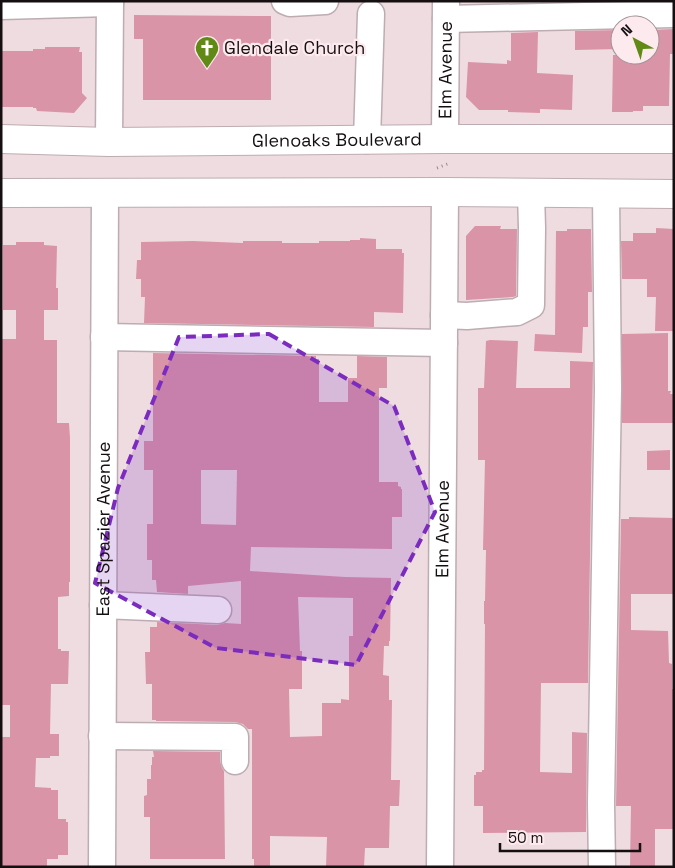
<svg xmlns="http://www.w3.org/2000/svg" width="675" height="868" font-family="'Space Grotesk',sans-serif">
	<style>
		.building { fill: #da94a7; fill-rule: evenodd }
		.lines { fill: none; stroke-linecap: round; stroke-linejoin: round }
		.minor-casing { stroke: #bdacb1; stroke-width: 29 }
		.major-casing { stroke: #bdacb1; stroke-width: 30 }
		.path { stroke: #95888c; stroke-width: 3; stroke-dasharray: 1 4; stroke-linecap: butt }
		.minor { stroke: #fff; stroke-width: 26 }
		.major { stroke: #fff; stroke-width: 28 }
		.marked { fill: #7b2cbf; fill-opacity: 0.2; stroke: #7b2cbf; stroke-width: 4; stroke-dasharray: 10 6; stroke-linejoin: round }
		.labels { text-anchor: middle; stroke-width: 4.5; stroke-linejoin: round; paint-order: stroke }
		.poi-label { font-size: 18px; fill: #150f11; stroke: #fceaee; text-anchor: start }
		.street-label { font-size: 18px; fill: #150f11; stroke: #fceaee }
	</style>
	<rect width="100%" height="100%" fill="#eedce1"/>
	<g class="building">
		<polygon points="134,15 271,16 271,100 143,100 143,39 134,39"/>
		<polygon points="674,29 674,54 670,54 669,106 643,106 643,111 633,111 633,112 612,112 613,55 650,55 650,30"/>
		<polygon points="620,30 620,49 575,50 575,31"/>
		<polygon points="538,32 537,73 573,75 572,110 540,109 540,113 508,112 508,110 479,110 466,97 468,62 507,64 507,60 511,61 511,33"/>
		<polygon points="45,47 80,47 79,52 82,52 82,93 87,98 74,113 37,111 36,108 33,108 33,107 1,107 1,51 33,51 33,49 45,49"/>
		<polygon points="475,226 501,226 500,229 517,229 516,296 513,297 466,300 466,236"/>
		<polygon points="656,228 674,229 674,331 655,331 656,297 647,297 647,279 622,279 621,241 633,241 633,233 656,233"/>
		<polygon points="567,229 591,229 592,292 588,292 588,327 583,327 582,353 534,351 535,334 555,335 556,231 567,231"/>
		<polygon points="360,238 376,239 376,249 402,249 402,253 404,253 403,313 374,312 374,327 144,323 145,297 141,297 141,279 136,279 137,260 141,260 141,242 193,241 243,243 243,241 282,241 282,243 319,243 319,241 350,241 350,240 360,240"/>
		<polygon points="16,242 44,242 44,245 57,246 56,288 58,288 58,310 44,310 44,340 57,340 57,423 69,423 70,438 70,582 69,582 69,596 58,597 58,649 61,649 61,651 69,651 68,684 51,684 50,734 59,734 59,756 50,756 50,758 36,758 35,787 51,788 51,790 58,790 58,819 66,819 66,822 68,822 68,855 58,855 58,859 47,859 47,867 1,867 1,737 10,737 10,705 1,705 2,339 16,339 16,310 3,310 3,245 16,245"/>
		<polygon points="668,333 668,391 671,391 670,394 674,394 674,423 622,423 622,334"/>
		<polygon points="490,340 518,341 516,388 570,388 570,361 593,362 588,683 541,683 540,772 572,773 572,732 587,733 586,832 483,833 483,806 474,806 474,775 476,775 476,772 482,772 482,770 484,770 485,624 484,624 484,601 485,601 486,550 483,550 485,460 478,460 478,388 484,388 486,341"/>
		<path d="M153 353 316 356V359H319V402H348V378H357V356L387 357V388H379V482H398V486L401 487V489H402V517H392V549L251 547 250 571 345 577 391 578 390 641H389V646H384L383 675 389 676V700H392L391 780H400L399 806H390L389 848H365L364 867H326L327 837 270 836V867H254V859H252V729H248L243 724 235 722 156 721V720H152V684H146L145 652H150V627H157V622L217 625 225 623 241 624V581L188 586V594L157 592 156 580H152V560H147V524H153V470H144V441H153ZM201 470H237L236 525 201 524ZM298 597 353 598V636H349V700L341 699V703H322V736L290 737 289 689H302V651H300Z"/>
		<polygon points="670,450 670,470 647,470 647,451"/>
		<polygon points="629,517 674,518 674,594 631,594 631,630 668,631 669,663 672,664 672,689 674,689 674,829 655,829 655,867 630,867 631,806 616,806 621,519 629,519"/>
		<polygon points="153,751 220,752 220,761 222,768 224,771 225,859 150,859 150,817 144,817 144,796 147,795 147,779 151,779 151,765 152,765 152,757 154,757"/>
	</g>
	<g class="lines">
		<g class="minor-casing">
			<g id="minor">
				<polyline points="285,1 290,3 325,1"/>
				<polyline points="1,6 110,3"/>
				<polyline points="446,19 674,14"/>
				<path id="s1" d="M445 139 446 2"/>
				<polyline points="367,140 371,14"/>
				<polyline points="109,142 110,1"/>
				<polyline points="444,315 467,316 517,312 531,305 532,228 531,193"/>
				<polyline points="104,337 444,343"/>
				<polyline points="103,605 218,610"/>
				<polyline points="102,736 235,737 235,761"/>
				<path id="s2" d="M102 867 105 193"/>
				<path id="s3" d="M440 867 445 192"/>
				<polyline points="602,867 601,803 608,389 606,194"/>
			</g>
		</g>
		<g class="major-casing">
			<g id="major">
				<path id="s4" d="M1 139 109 142 445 139H674"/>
				<polyline points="1,193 445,192 674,194"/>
			</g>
		</g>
		<polyline class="path" points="437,168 450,163"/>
		<use href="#minor" class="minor"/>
		<use href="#major" class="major"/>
	</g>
	<path class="marked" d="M269 334 394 406 435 512 356 665 216 648 95 583 118 488 179 337Z"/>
	<defs>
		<g id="church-pin" transform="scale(1.25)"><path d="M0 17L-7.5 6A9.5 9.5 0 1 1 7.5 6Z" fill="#608916" stroke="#fceaee"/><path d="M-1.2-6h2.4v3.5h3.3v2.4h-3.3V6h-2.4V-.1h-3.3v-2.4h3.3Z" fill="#fff"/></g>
	</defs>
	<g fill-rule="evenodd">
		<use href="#church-pin" x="207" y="48"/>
	</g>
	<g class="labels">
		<g class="poi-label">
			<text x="224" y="54">Glendale Church</text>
		</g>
		<g class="street-label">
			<text dy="6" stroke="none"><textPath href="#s1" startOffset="69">Elm Avenue</textPath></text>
			<text dy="6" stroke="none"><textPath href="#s4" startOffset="336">Glenoaks Boulevard</textPath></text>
			<text dy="6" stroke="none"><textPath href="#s3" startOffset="338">Elm Avenue</textPath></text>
			<text dy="6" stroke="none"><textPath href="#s2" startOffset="338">East Spazier Avenue</textPath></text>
		</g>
	</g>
	<rect width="675" height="868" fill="none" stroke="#150f11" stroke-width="5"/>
	<g transform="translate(635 40) rotate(319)"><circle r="24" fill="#fceaee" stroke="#a09296"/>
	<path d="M0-4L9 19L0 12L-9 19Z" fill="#608916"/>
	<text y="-8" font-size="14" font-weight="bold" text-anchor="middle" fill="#150f11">N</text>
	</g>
	<path d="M500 843v8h140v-8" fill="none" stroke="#150f11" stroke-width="2.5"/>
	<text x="508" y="843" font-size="15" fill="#150f11" stroke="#fceaee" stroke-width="4" paint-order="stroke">50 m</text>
</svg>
